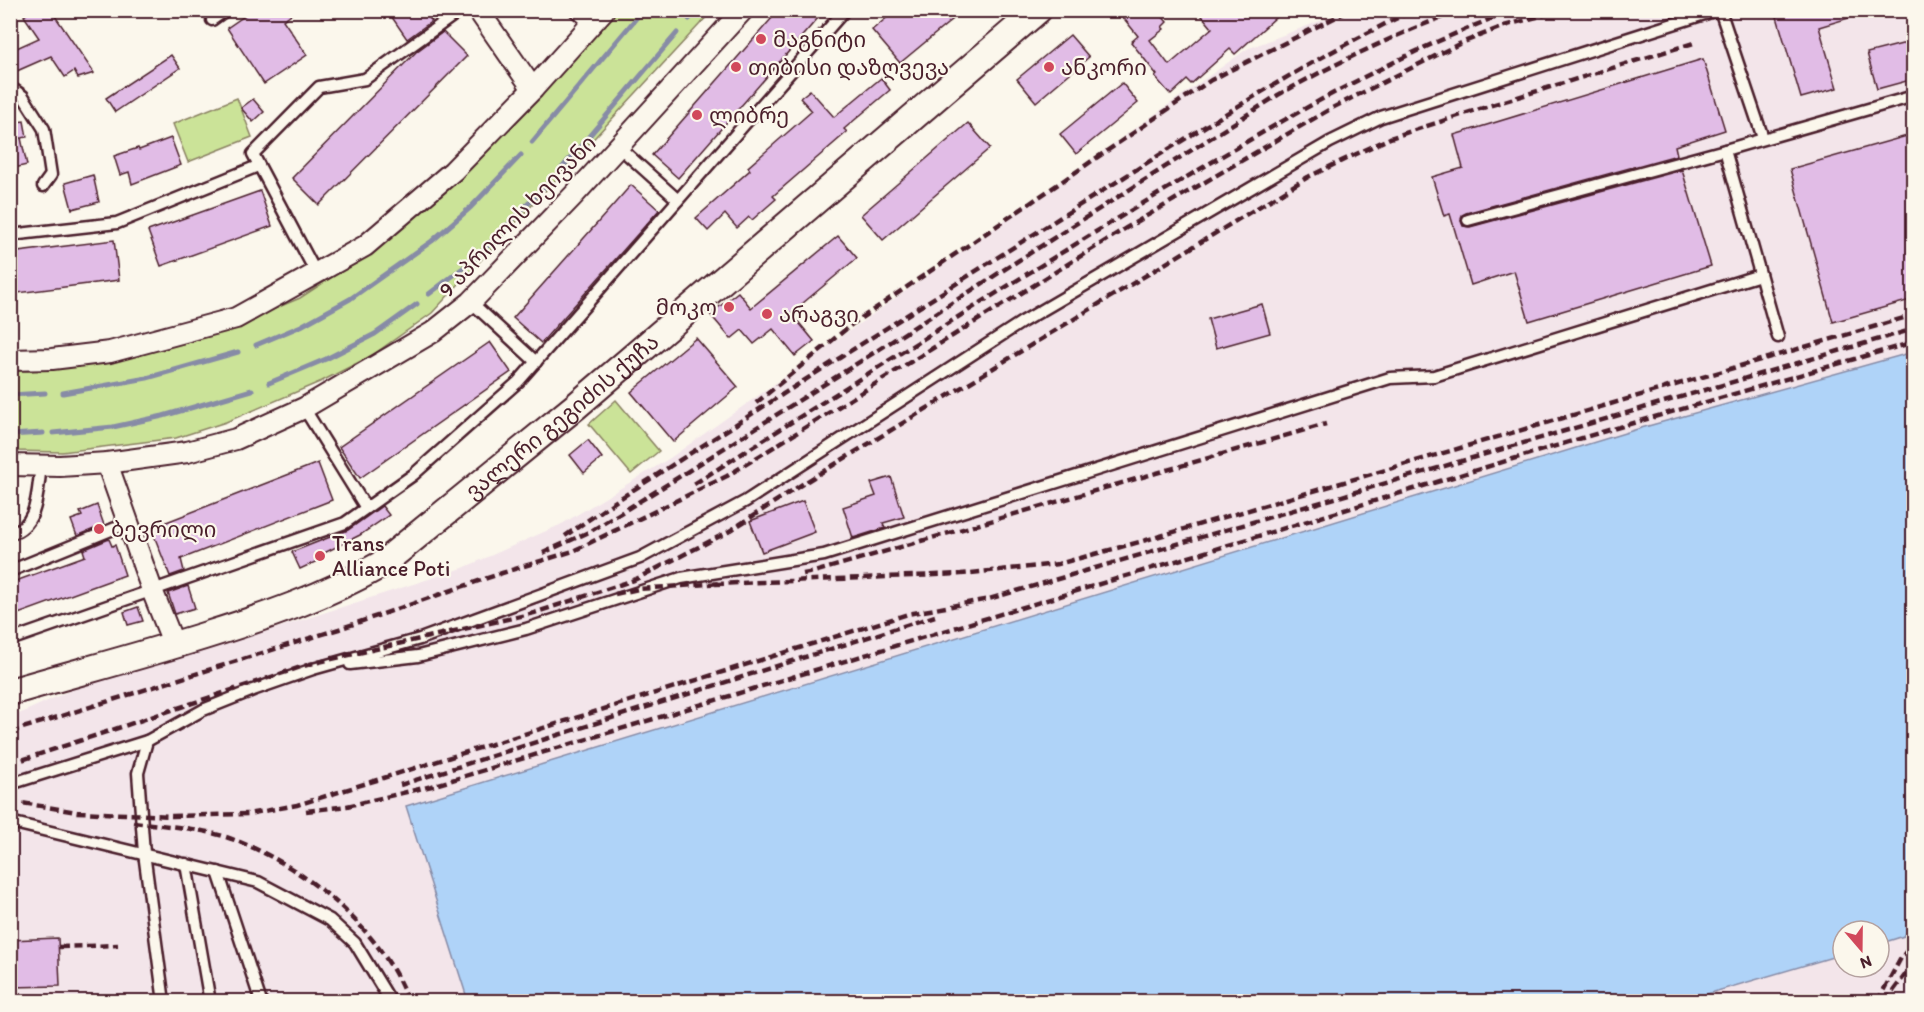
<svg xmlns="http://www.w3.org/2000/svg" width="1924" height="1012" font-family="Itim,'Noto Sans Georgian',sans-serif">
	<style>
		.built { fill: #f3e5ea }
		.green { fill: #cbe398; stroke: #8a8162; stroke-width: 1.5 }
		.water { fill: #afd3f8; stroke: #878ba6; stroke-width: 1.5 }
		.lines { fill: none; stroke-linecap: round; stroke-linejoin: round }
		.stream { stroke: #878ba6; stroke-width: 5 }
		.building { fill: #e1bce6; stroke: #4a1f2b; stroke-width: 1.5 }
		.service-casing { stroke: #4a1f2b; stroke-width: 15 }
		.minor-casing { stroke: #4a1f2b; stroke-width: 24 }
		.tertiary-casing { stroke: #4a1f2b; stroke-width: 30 }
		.service { stroke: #fbf7ec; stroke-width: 10 }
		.minor { stroke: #fbf7ec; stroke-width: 20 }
		.tertiary { stroke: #fbf7ec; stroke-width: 26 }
		.rail { stroke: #4a1f2b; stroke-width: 4.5; stroke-dasharray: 9 4.5; stroke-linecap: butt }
		.poi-dot { fill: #d1495b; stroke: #fbf7ec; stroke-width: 2 }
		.labels { text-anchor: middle; stroke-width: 4.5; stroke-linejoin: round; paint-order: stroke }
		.poi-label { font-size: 22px; fill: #4a1f2b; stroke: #fbf7ec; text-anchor: start }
		.street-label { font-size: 22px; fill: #4a1f2b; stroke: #fbf7ec }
	</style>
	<rect width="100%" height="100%" fill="#fbf7ec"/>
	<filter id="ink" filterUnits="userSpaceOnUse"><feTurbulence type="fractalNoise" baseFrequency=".0167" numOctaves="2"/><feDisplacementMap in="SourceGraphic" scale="12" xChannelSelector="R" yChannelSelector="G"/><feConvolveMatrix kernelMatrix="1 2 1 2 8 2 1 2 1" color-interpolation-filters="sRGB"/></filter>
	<g filter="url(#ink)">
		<g class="built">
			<polygon points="1346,11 1913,11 1913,352 1641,428 406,806 468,1001 11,1001 10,718 78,687 280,627 463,568 562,524 670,458 1247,49"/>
			<polygon points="1913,923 1913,1001 1680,1002 1843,954 1843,967 1879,967 1879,944 1904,936"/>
		</g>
		<g class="green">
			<polygon points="616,11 712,11 432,313 371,356 322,381 226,422 176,438 62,452 11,451 10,370 28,371 103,362 227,329 300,298 366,255 535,98"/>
			<polygon points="237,98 252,137 188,162 173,124"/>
			<polygon points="616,400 659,451 631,474 589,424"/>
		</g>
		<polygon class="water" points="1913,352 1914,923 1904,936 1879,944 1879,931 1843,931 1843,954 1680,1002 468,1001 406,806 1641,428"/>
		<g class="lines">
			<g class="stream">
				<polyline points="689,19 697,10"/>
				<polyline points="532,142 643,10"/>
				<polyline points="561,169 677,33"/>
				<polyline points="429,294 476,258 549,182"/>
				<polyline points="256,345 301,326 350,299 432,241 471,207 521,155"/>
				<polyline points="269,383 326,359 375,334 417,304"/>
				<polyline points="63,393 147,378 238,352"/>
				<polyline points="10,395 45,393"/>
				<polyline points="53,433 113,427 163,416 252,390"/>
				<polyline points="10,435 43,433"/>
			</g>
		</g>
		<g class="building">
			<polygon points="32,10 51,10 94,73 78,78 74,71 65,77 51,56 10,74 10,51 39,38 24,16"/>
			<polygon points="253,10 297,10 283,20 307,55 264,84 227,28"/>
			<polygon points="387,10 421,10 432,21 407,39"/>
			<polygon points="779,10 825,10 678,178 652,155"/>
			<polygon points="896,10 964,10 900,63 872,30"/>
			<polygon points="1117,10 1157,10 1167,22 1162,27 1164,29 1150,40 1169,65 1212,28 1197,10 1284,10 1235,54 1230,49 1191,84 1187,80 1171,95 1155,77 1157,75 1131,42 1138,36"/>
			<polygon points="1775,10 1862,10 1862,14 1819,27 1837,88 1801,98"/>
			<polygon points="443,32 467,56 319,205 292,178 416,52"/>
			<polygon points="1070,35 1089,57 1036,102 1017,79"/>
			<polygon points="1914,41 1914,79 1877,89 1867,53"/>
			<polygon points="171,55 180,68 115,112 106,98"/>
			<polygon points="1703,59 1725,130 1675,146 1677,155 1466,213 1462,215 1461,221 1463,226 1470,227 1682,170 1711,266 1529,321 1514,271 1471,285 1450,214 1444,216 1432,177 1463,168 1454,135"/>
			<polygon points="881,78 890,90 844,129 847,132 773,196 776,199 752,220 749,217 737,228 725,214 708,231 696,218 750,170 748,167 812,111 800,98 810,90 834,117"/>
			<polygon points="1122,83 1138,103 1076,154 1060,134"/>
			<polygon points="253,99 264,112 253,122 241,108"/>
			<polygon points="16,118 17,122 24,121 27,137 21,138 27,165 10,169 10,119"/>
			<polygon points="968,123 990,148 883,240 861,215"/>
			<polygon points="1914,134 1914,299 1833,322 1790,169"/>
			<polygon points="171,138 181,165 132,184 129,172 120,175 114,156 138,148 139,150"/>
			<polygon points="93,175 99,202 72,209 65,183"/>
			<polygon points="631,185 659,210 541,343 513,318"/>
			<polygon points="260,191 272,226 161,266 148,231"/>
			<polygon points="838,236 857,258 791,313 814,341 795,356 773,329 754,344 742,330 731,339 710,314 738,292 751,308"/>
			<polygon points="114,240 119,280 10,294 10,253"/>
			<polygon points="1262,304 1270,333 1216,348 1208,319"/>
			<polygon points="696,338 738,387 673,442 631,392"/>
			<polygon points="490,342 511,372 360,478 339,447"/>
			<polygon points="588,440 602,458 584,473 570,455"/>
			<polygon points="318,463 332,500 181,559 184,571 170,576 151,528"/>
			<polygon points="891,477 904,517 883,523 885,528 853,538 843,507 876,496 871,483"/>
			<polygon points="803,501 815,532 762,552 750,521"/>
			<polygon points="97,505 104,525 77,536 71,520 82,516 80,512"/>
			<polygon points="382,506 389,515 360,535 322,554 324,558 300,569 292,552 348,530"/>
			<polygon points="109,539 112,546 115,545 125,575 10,617 10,583 85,556 83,550"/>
			<polygon points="188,586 195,608 175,614 168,593"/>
			<polygon points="138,607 143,621 128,625 124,612"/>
			<polygon points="58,938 60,986 10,987 10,940"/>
		</g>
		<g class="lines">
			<g class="service-casing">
				<g id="service">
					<polyline points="574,10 591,25"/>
					<polyline points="1720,10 1763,138"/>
					<polyline points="212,20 226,10"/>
					<polyline points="10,87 23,96 44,129 51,175 43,186"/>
					<polyline points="619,147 678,200"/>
					<polyline points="1725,150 1778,337"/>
					<polyline points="1468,220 1725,150 1914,96"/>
					<polyline points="10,235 117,223 258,166"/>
					<polyline points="316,273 253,154 319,87 365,79 461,10"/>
					<polyline points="471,302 536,362"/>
					<polyline points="304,408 366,508"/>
					<path d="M10 534C39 526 37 491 41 466"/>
					<polyline points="10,571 128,523"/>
					<polyline points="10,640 345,523 413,475 518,382 845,10"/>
					<polyline points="350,664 418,656 526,629 681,578 824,555 1390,378 1434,376 1760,275"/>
					<polyline points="10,784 147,741"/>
					<polyline points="10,822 258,882 330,920 355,943 391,1002"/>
					<polyline points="186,864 210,1002"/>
					<polyline points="218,872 261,1002"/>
					<polyline points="164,1002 144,853 138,773 147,741 203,710 253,690 313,669 420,639 640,558 746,501 1022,322 1330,142 1381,117 1717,10"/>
				</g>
			</g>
			<g class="minor-casing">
				<g id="minor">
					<polyline points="478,10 533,89"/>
					<polyline points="10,360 52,359 110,352 236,318 365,246 453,171 533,89 604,10"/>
					<polyline points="107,463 152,590 174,645"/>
					<polyline points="10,465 60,466 107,463 187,452 236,439 304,408 433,332 471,302 574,195 743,10"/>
				</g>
			</g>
			<g class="tertiary-casing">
				<g id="tertiary">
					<path id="s1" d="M10 692C75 673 140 656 204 636 268 616 324 597 382 564L576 406 1038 10"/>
				</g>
			</g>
			<use href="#service" class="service"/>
			<use href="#minor" class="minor"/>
			<use href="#tertiary" class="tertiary"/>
			<g class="rail">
				<polyline points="756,403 851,325 1211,80 1350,10"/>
				<path d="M694 484C847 387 1000 289 1155 196 1270 127 1388 57 1514 10"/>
				<path d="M565 536 613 503C767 404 921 306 1075 208 1186 139 1295 66 1414 10"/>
				<path d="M543 553 591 531 671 482 1278 95C1338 62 1396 34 1461 10"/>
				<polyline points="803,574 814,572 1326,424"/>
				<polyline points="715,584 961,574 1058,564 1143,541 1914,315"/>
				<polyline points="615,594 639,589 722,583"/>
				<polyline points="10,732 339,629 502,573 573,551 727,476 1126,228 1332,108 1459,44 1504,26 1562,10"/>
				<polyline points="10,764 310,664 534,613 634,580 728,532 804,483 1308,177 1390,138 1495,104 1697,42"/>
				<polyline points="400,785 935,616"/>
				<polyline points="10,801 77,812 173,816 248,814 297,805 908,614 989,599 1914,329"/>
				<polyline points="306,811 347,806 432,786 1602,432 1914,342"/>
				<path d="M133 822C160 825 197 828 223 836 296 859 383 928 408 1002"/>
				<polyline points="59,947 118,945"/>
				<polyline points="1877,1002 1901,958 1914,942"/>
				<polyline points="1885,1002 1914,963"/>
			</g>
		</g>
	</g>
	<g class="poi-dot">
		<circle cx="761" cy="39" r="6"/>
		<circle cx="736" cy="67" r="6"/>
		<circle cx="1049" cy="67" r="6"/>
		<circle cx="697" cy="115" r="6"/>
		<circle cx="729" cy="307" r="6"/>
		<circle cx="767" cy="314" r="6"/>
		<circle cx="99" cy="529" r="6"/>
		<circle cx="320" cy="556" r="6"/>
	</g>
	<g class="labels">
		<g class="poi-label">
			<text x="773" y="47">მაგნიტი</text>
			<text x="748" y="75">თიბისი დაზღვევა</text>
			<text x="1061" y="75">ანკორი</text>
			<text x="709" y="123">ლიბრე</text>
			<text x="717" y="315" text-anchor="end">მოკო</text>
			<text x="779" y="322">არაგვი</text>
			<text x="111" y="537">ბევრილი</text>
			<text x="332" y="551">Trans<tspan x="332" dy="25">Alliance Poti</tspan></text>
		</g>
		<g class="street-label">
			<text transform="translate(517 216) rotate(-46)" y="8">9 აპრილის ხეივანი</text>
			<text dy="8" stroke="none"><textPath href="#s1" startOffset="627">ვალერი გეგიძის ქუჩა</textPath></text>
		</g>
	</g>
	<rect width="1924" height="1012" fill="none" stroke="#fbf7ec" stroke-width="36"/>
	<rect x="18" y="18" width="1888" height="976" fill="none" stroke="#4a1f2b" stroke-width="2" filter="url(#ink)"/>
	<g transform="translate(1861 949) rotate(160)"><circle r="28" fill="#fbf7ec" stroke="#b4a19f" stroke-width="1.5"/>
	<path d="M0-4.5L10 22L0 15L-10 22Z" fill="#d1495b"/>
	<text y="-9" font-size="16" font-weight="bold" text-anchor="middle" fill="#4a1f2b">N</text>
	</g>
</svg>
